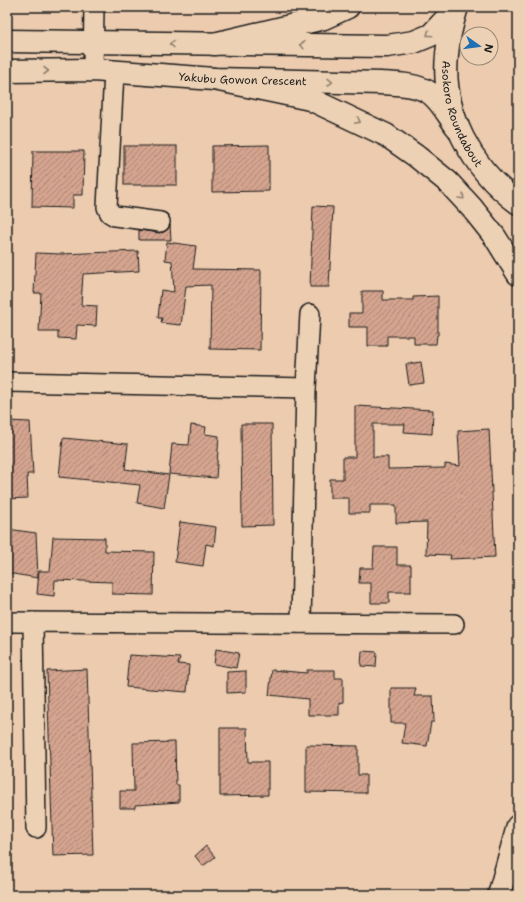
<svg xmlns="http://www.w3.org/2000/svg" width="525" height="902" font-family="'Shantell Sans',sans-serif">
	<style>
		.building { fill: url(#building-hatch); stroke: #1c1c1c }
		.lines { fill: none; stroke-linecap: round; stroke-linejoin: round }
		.minor-casing { stroke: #1c1c1c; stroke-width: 22 }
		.major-casing { stroke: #1c1c1c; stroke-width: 25 }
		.highway-casing { stroke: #1c1c1c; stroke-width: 25 }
		.minor { stroke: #edd1b4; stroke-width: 19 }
		.major { stroke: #edd1b4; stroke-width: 22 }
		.highway { stroke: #edd1b4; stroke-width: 22 }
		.oneway { stroke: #8f8070 }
		.labels { text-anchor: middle; stroke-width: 3.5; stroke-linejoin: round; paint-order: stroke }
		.street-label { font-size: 11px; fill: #1c1c1c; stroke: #edd1b4 }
	</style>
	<defs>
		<pattern id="building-hatch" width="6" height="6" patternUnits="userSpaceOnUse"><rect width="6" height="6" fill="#d4a48f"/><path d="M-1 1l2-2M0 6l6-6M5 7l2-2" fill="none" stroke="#ab8574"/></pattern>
	</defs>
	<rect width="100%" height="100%" fill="#eccbaf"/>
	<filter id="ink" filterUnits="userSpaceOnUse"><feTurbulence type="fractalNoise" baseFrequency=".025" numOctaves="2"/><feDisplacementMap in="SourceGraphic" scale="8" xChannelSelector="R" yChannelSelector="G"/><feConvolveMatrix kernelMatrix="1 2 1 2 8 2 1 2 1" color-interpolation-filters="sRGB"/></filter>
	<g filter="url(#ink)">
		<g class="building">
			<polygon points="269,145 269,191 212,192 212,146"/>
			<rect x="124" y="146" width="53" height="39"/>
			<polygon points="33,151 84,151 83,195 73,195 73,208 32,207"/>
			<polygon points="313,206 333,207 329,287 310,287"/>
			<polygon points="170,225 171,240 139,240 139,230 159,233 164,232 168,229"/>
			<polygon points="167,242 196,246 193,269 261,270 260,350 210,349 211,285 186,286 181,325 161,323 162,318 158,318 161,290 174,292 172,261 165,260"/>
			<polygon points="138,251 139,271 83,274 81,305 97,306 96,326 77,325 76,339 58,338 58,332 39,332 41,293 34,293 36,253 61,254"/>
			<polygon points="362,291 383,291 383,300 413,300 413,297 438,296 438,335 437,335 436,344 414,344 414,336 387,336 387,346 368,346 368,327 349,327 349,313 362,313"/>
			<polygon points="421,362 424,383 409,385 406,364"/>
			<polygon points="355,406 433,410 432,434 404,432 405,424 373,424 373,457 388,457 388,469 445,468 445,464 460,466 458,431 489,429 495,557 450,559 451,555 426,554 427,522 396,523 396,505 370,505 370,513 349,513 349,498 330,498 330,479 343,479 343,457 355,457"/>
			<polygon points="7,421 30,422 33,474 27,474 28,498 7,499"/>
			<polygon points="241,424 272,424 273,525 242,526"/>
			<polygon points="191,425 206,427 205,434 219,436 216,478 169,474 172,444 189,445"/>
			<polygon points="63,438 128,444 125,469 169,475 164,508 137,503 140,485 59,477"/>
			<polygon points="180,522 216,527 214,546 206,544 203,566 175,562"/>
			<polygon points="7,529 36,533 38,578 7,573"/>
			<polygon points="53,537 105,538 105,551 154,552 153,595 112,594 112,582 55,580 54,596 37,594 39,571 50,571"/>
			<polygon points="374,547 397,547 397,565 411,565 411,592 389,592 389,603 371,603 371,583 359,583 360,568 373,568"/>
			<polygon points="216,649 239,653 236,668 214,664"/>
			<polygon points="362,651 377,652 376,667 361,666"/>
			<polygon points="129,655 180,658 178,664 189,665 187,692 126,687"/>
			<polygon points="87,669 93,855 53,856 47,671"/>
			<polygon points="272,670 307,673 307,670 335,670 335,678 343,678 343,702 339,703 339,715 308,715 308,699 269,695"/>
			<polygon points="246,671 246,692 227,693 227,672"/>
			<polygon points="391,688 416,688 414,696 433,696 434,722 431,722 427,746 402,743 405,723 391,723"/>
			<polygon points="220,728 247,728 248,762 268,762 268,795 220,796"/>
			<polygon points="175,742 176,785 179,785 179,802 135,805 135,808 120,808 120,791 134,791 133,743"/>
			<polygon points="306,745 358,746 358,775 366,775 366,793 306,792"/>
			<polygon points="206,846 215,857 203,866 195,856"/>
		</g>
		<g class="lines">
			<g class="minor-casing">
				<g id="minor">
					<polyline points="93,70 94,7"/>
					<polyline points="114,72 107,207 110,213 115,216 160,222"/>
					<polyline points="7,382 306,388"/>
					<polyline points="7,622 454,624"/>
					<polyline points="33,622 36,828"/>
					<polyline points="301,623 306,388 310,314"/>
				</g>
			</g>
			<g class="major-casing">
				<g id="major">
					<polyline points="7,41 387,46 414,42 431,35 457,7"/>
					<path id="s1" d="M7 71 93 70 214 79 381 83C397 84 416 84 430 93 441 101 448 115 456 126"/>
				</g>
			</g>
			<g class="highway-casing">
				<g id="highway">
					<path id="s2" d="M457 7C452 23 448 38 447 55 441 113 472 169 518 203"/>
					<polyline points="214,44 324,18 348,7"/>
					<polyline points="214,79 310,99 386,135 416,156 448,182 472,208 495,237 518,274"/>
					<polyline points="499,895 518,826"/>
				</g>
			</g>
			<use href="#minor" class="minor"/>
			<use href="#major" class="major"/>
			<use href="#highway" class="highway"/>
		</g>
		<defs><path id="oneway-chevron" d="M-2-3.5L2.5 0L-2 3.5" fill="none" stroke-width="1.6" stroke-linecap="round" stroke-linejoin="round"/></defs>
		<g class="oneway">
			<use href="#oneway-chevron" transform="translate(429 34) rotate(146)"/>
			<use href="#oneway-chevron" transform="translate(172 44) rotate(-179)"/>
			<use href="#oneway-chevron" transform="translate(302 45) rotate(-179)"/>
			<use href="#oneway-chevron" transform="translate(46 71)"/>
			<use href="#oneway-chevron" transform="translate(330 82) rotate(1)"/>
			<use href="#oneway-chevron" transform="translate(358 121) rotate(26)"/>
			<use href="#oneway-chevron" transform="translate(462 197) rotate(47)"/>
		</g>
	</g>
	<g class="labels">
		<g class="street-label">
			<text dy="4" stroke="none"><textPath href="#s1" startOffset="236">Yakubu Gowon Crescent</textPath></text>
			<text dy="4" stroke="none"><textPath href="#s2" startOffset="111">Asokoro Roundabout</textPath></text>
		</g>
	</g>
	<rect width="525" height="902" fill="none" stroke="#edd1b4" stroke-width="24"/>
	<rect x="12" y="12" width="501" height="878" fill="none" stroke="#1c1c1c" stroke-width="1.5" filter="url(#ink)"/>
	<g transform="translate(479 46) rotate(104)"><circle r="19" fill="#edd1b4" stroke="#998977"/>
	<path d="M0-3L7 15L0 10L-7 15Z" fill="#1f6fb2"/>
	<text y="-6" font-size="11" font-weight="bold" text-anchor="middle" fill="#1c1c1c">N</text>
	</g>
</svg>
